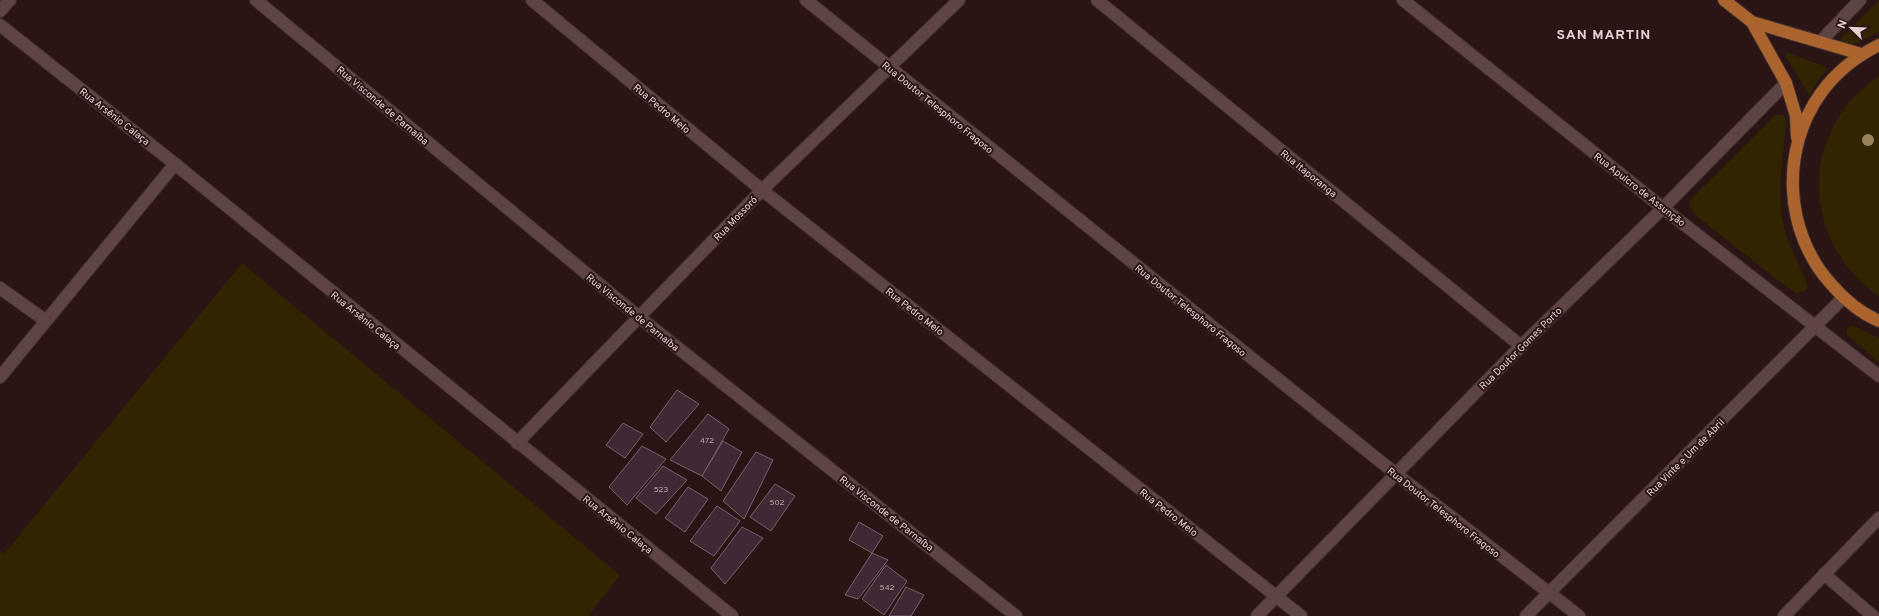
<svg xmlns="http://www.w3.org/2000/svg" width="1879" height="616" font-family="Overpass,sans-serif">
	<style>
		.green { fill: #312400 }
		.building { fill: #3f2935; stroke: #795f6c }
		.lines { fill: none; stroke-linecap: round; stroke-linejoin: round }
		.street-casing { stroke: #40302f; stroke-width: 14 }
		.secondary-casing { stroke: #40302f; stroke-width: 14 }
		.primary-casing { stroke: #40302f; stroke-width: 14 }
		.street { stroke: #5f4444; stroke-width: 12 }
		.secondary { stroke: #5f4444; stroke-width: 12 }
		.primary { stroke: #ac642e; stroke-width: 12 }
		.tree { fill: #99815b }
		.labels { text-anchor: middle; stroke-width: 4; stroke-linejoin: round; paint-order: stroke }
		.number-label { font-size: 8px; fill: #b9a7a9 }
		.street-label { font-size: 10px; fill: #e2d1d0; stroke: #2b1414 }
		.district-label { font-size: 14px; font-weight: bold; letter-spacing: 1px; fill: #e2d1d0; stroke: #2b1414 }
	</style>
	<rect width="100%" height="100%" fill="#2b1414"/>
	<g class="green">
		<path d="M1879 0V32C1869 36 1849 51 1841 41L1842 37Z"/>
		<polygon points="1786,52 1828,68 1819,79 1810,95 1809,95 1799,77 1785,56"/>
		<path d="M1879 76V297C1814 250 1798 167 1849 102 1858 92 1868 84 1879 76Z"/>
		<path d="M1775 115H1784L1786 123C1783 160 1775 198 1786 234 1791 252 1802 267 1807 285L1806 290 1797 293 1789 289 1695 215C1691 209 1687 205 1692 198Z"/>
		<polygon points="242,263 620,575 588,616 0,616 0,551 4,554"/>
		<polygon points="1851,325 1879,338 1879,362 1847,335 1847,330"/>
	</g>
	<g class="building">
		<polygon points="677,390 699,404 666,442 650,427"/>
		<polygon points="708,414 729,429 702,476 670,460"/>
		<polygon points="623,423 643,434 625,458 606,445"/>
		<polygon points="723,441 742,452 721,491 702,476"/>
		<polygon points="642,446 666,459 627,505 609,487"/>
		<polygon points="756,452 773,460 744,519 723,501"/>
		<polygon points="663,466 687,480 656,514 636,498"/>
		<polygon points="775,484 795,496 771,531 750,517"/>
		<polygon points="688,487 708,499 685,532 665,518"/>
		<polygon points="717,506 740,521 714,556 690,541"/>
		<polygon points="859,522 883,536 872,553 849,540"/>
		<polygon points="742,527 763,538 725,584 711,568"/>
		<polygon points="872,553 888,560 858,599 845,595"/>
		<polygon points="886,565 907,581 884,615 862,599"/>
		<polygon points="906,587 924,595 911,616 889,616"/>
	</g>
	<g class="lines">
		<g class="street-casing">
			<g id="street">
				<polyline points="256,0 639,317 1016,616"/>
				<polyline points="532,0 762,190 1301,616"/>
				<polyline points="806,0 1396,474 1579,616"/>
				<polyline points="1097,0 1521,346"/>
				<polyline points="1403,0 1663,208 1879,376"/>
				<polyline points="0,11 10,0"/>
				<polyline points="0,25 175,164 732,616"/>
				<polyline points="1820,42 1860,0"/>
				<polyline points="0,288 46,321"/>
				<polyline points="0,377 175,164"/>
				<polyline points="517,443 762,190 959,0"/>
				<polyline points="1824,574 1873,616"/>
				<polyline points="1257,616 1521,346 1663,208 1786,83"/>
				<polyline points="1784,616 1879,518"/>
			</g>
		</g>
		<g class="secondary-casing">
			<polyline id="secondary" points="1526,616 1843,298"/>
		</g>
		<g class="primary-casing">
			<g id="primary">
				<polyline points="1724,0 1752,22 1786,83 1796,116 1797,137"/>
				<polyline points="1752,22 1861,54"/>
				<path d="M1879 45C1857 56 1836 72 1821 93 1780 150 1784 232 1831 284 1844 299 1860 313 1879 321"/>
			</g>
		</g>
		<use href="#street" class="street"/>
		<use href="#secondary" class="secondary"/>
		<use href="#primary" class="primary"/>
	</g>
	<circle class="tree" cx="1868" cy="140" r="6"/>
	<g class="labels">
		<g class="number-label">
			<text x="707" y="443">472</text>
			<text x="661" y="492">523</text>
			<text x="777" y="505">502</text>
			<text x="887" y="590">542</text>
		</g>
		<g class="street-label">
			<text transform="translate(383 105) rotate(40)" y="4">Rua Visconde de Parnaíba</text>
			<text transform="translate(938 107) rotate(39)" y="4">Rua Doutor Telesphoro Fragoso</text>
			<text transform="translate(662 108) rotate(40)" y="4">Rua Pedro Melo</text>
			<text transform="translate(115 116) rotate(38)" y="4">Rua Arsênio Calaça</text>
			<text transform="translate(1309 173) rotate(39)" y="4">Rua Itaporanga</text>
			<text transform="translate(1640 189) rotate(38)" y="4">Rua Apulcro de Assunção</text>
			<text transform="translate(735 218) rotate(-46)" y="4">Rua Mossoró</text>
			<text transform="translate(1191 310) rotate(39)" y="4">Rua Doutor Telesphoro Fragoso</text>
			<text transform="translate(915 311) rotate(38)" y="4">Rua Pedro Melo</text>
			<text transform="translate(633 312) rotate(39)" y="4">Rua Visconde de Parnaíba</text>
			<text transform="translate(366 320) rotate(39)" y="4">Rua Arsênio Calaça</text>
			<text transform="translate(1520 348) rotate(-45)" y="4">Rua Doutor Gomes Porto</text>
			<text transform="translate(1685 457) rotate(-45)" y="4">Rua Vinte e Um de Abril</text>
			<text transform="translate(1169 512) rotate(38)" y="4">Rua Pedro Melo</text>
			<text transform="translate(1444 512) rotate(38)" y="4">Rua Doutor Telesphoro Fragoso</text>
			<text transform="translate(887 513) rotate(38)" y="4">Rua Visconde de Parnaíba</text>
			<text transform="translate(618 524) rotate(39)" y="4">Rua Arsênio Calaça</text>
		</g>
		<g class="district-label">
			<text x="1604" y="39">SAN MARTIN</text>
		</g>
	</g>
	<g transform="translate(1851 28) rotate(293)" stroke="#2b1414" stroke-width="3" paint-order="stroke">
	<path d="M0-3L7 15L0 10L-7 15Z" fill="#e2d1d0"/>
	<text y="-6" font-size="11" font-weight="bold" text-anchor="middle" fill="#e2d1d0">N</text>
	</g>
</svg>
